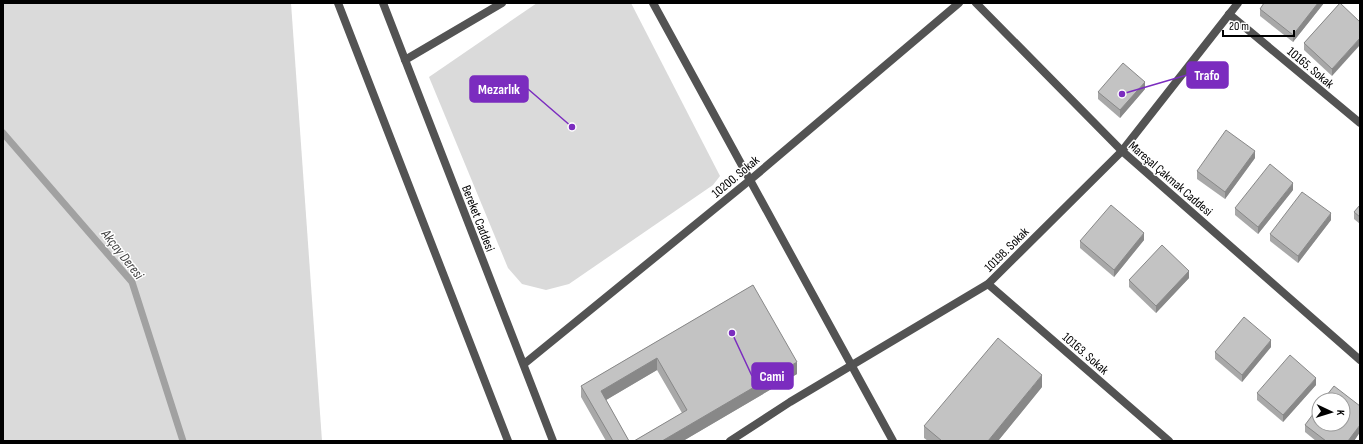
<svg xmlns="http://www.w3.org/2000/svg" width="1363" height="444" font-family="'Sofia Sans Condensed',sans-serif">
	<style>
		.green { fill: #dadada }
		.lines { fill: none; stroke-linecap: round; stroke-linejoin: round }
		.stream { stroke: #a1a1a1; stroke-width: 7 }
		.minor { stroke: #535353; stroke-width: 8 }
		.tertiary { stroke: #535353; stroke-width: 8 }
		.wall { fill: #a8a8a8 }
		.shaded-wall { fill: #888 }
		.building { fill: #c3c3c3; stroke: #888 }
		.labels { text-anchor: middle; stroke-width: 3; stroke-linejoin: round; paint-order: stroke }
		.street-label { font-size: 13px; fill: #000; stroke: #fff }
		.water-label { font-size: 14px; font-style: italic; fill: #424242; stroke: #fff }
		.leader { fill: none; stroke: #7b2cbf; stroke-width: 1.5 }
		.callout-dot { fill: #7b2cbf; stroke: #fff; stroke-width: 1.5 }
		.callout { fill: #7b2cbf; stroke: #7b2cbf; stroke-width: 1.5 }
		.callout-label { font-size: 14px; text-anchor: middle; font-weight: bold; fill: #fff }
	</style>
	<rect width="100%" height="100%" fill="#fff"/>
	<g class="green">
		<polygon points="3,3 291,3 322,441 3,441"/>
		<polygon points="537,3 631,3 720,176 713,185 569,284 546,290 522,284 508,268 429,77"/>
	</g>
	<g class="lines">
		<polyline class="stream" points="3,133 132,282 183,441"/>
		<g class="minor">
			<polyline points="653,3 893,441"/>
			<polyline points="1229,14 1360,123"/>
			<polyline points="405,60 502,3"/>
			<polyline points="988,284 1169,441"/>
			<polyline points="524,364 750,180 959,3"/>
			<polyline points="730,441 790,402 988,284 1122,151 1238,3"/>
		</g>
		<g class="tertiary">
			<polyline points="338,3 508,441"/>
			<polyline points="383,3 553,441"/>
			<polyline points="976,3 1122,151 1360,360"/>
		</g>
	</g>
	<g class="wall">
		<polygon points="1264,3 1324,3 1293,42 1260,16 1260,9"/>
		<polygon points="1340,3 1332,76 1304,50 1304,43"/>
		<polygon points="1145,89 1120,118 1098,99 1098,92"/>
		<polygon points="1255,158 1225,199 1197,179 1197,171"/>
		<polygon points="1293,190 1258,234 1235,215 1235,208"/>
		<polygon points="1360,205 1360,224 1354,219 1354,212"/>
		<polygon points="1331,220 1298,263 1270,241 1270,234"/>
		<polygon points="1144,240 1114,277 1080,248 1080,241"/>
		<polygon points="1189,278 1156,313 1129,287 1129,280"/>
		<polygon points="753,285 797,374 683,441 634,441 682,413 657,370 606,400 629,441 606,441 581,397 581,386"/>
		<polygon points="1271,347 1242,382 1215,359 1215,352"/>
		<polygon points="1316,385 1283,422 1257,400 1257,393"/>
		<polygon points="1042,387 998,441 928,441 924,438 924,426"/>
		<polygon points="1305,425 1360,432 1354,441 1316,441 1305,432"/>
	</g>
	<g class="shaded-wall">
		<polygon points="1318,3 1324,3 1293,42 1293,35"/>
		<polygon points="1360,38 1360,45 1332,76 1332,69"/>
		<polygon points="1145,82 1145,89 1120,118 1120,110"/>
		<polygon points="1255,151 1255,158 1225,199 1225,192"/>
		<polygon points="1293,183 1293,190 1258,234 1258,227"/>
		<polygon points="1331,213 1331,220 1298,263 1298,256"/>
		<polygon points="1144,233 1144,240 1114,277 1114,270"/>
		<polygon points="1189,271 1189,278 1156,313 1156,306"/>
		<polygon points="1271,340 1271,347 1242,382 1242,375"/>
		<polygon points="657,358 657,370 601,403 601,391"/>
		<polygon points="797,362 797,374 683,441 662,441"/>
		<polygon points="1042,375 1042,387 998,441 988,441"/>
		<polygon points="1316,378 1316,385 1283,422 1283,415"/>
		<polygon points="1360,425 1360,432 1354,441 1348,441"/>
	</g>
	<g class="building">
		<polygon points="1264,3 1318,3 1293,35 1260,9"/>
		<polygon points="1340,3 1360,22 1360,38 1332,69 1304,43"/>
		<polygon points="1123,63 1145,82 1120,110 1098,92"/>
		<polygon points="1226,130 1255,151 1225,192 1197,171"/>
		<polygon points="1270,164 1293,183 1258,227 1235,208"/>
		<polygon points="1302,192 1331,213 1298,256 1270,234"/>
		<polygon points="1111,205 1144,233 1114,270 1080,241"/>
		<polygon points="1360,205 1360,217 1354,212"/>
		<polygon points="1162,245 1189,271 1156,306 1129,280"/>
		<polygon points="753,285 797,362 662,441 634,441 687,410 657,358 601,391 629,441 613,441 581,386"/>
		<polygon points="1244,317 1271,340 1242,375 1215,352"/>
		<polygon points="998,338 1042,375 988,441 942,441 924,426"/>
		<polygon points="1290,355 1316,378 1283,415 1257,393"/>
		<polygon points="1334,386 1360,406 1360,425 1348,441 1326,441 1305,425 1319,406 1319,424 1343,424 1343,400 1323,400"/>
	</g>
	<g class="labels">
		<g class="street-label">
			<text transform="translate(1311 67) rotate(40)" y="5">10165. Sokak</text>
			<text transform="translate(735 176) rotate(-40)" y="5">10200. Sokak</text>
			<text transform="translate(1171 178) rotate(41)" y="5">Mareşal Çakmak Caddesi</text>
			<text transform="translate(479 218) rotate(69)" y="5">Bereket Caddesi</text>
			<text transform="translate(1006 249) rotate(-45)" y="5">10198. Sokak</text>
			<text transform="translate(1086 353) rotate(41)" y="5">10163. Sokak</text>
		</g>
		<g class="water-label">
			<text transform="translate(123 254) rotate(52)" y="5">Akçay Deresi</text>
		</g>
	</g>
	<path class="leader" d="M1122 94L1187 75M572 127L528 89M732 333L752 376"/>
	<g class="callout-dot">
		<circle cx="1122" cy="94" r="4"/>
		<circle cx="572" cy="127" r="4"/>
		<circle cx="732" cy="333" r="4"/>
	</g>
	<g class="callout">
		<rect x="1187" y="62" width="41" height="26" rx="4"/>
		<rect x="470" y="76" width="58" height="26" rx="4"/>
		<rect x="752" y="363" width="41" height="26" rx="4"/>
	</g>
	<g class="callout-label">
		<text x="1207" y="80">Trafo</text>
		<text x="499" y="94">Mezarlık</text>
		<text x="772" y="381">Cami</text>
	</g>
	<rect width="1363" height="444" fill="none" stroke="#000000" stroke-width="8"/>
	<g transform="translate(1331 412) rotate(94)"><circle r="19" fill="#ffffff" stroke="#999999"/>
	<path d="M0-3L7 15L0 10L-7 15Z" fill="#000000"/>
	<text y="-6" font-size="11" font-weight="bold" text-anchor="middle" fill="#000000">K</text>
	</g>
	<path d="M1223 30v6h71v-6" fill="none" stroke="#000000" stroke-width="2"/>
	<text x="1229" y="30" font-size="12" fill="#000000" stroke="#ffffff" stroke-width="3" paint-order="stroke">20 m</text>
</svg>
